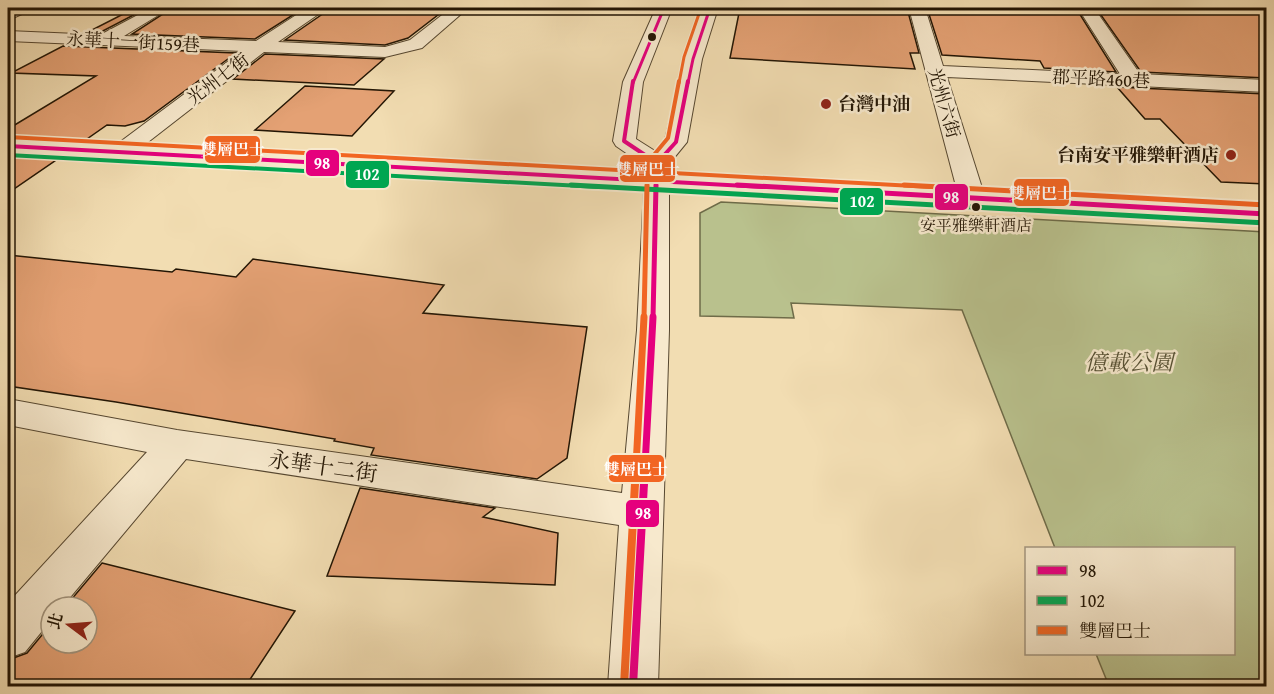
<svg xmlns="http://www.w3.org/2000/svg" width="1274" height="694" font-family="'Gentium Book Plus','Noto Serif TC',serif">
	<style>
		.green { fill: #b9c18d; stroke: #6e6b48; stroke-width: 1.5 }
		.building { fill: #e4a174; stroke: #221504; stroke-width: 1.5 }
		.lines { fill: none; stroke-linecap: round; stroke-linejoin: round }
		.minor-casing { stroke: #564730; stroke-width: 2 }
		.minor { fill: #f7e9cd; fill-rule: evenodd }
		.bus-1-far4-casing { stroke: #f7e9cd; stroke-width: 5 }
		.bus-1-far3-casing { stroke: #f7e9cd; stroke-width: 7 }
		.bus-1-far2-casing { stroke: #f7e9cd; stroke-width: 9 }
		.bus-1-far1-casing { stroke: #f7e9cd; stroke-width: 11 }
		.bus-1-casing { stroke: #f7e9cd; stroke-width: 13 }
		.bus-2-far1-casing { stroke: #f7e9cd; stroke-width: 7 }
		.bus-2-casing { stroke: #f7e9cd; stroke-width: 9 }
		.bus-3-far4-casing { stroke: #f7e9cd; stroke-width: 5 }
		.bus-3-far3-casing { stroke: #f7e9cd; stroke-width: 7 }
		.bus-3-far2-casing { stroke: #f7e9cd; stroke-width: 9 }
		.bus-3-far1-casing { stroke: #f7e9cd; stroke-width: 11 }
		.bus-3-casing { stroke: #f7e9cd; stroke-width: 13 }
		.bus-1-far4 { stroke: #e5007d; stroke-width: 3 }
		.bus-1-far3 { stroke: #e5007d; stroke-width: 4 }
		.bus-1-far2 { stroke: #e5007d; stroke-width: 5 }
		.bus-1-far1 { stroke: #e5007d; stroke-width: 7 }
		.bus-1 { stroke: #e5007d; stroke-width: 8 }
		.bus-2-far1 { stroke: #00a651; stroke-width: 4 }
		.bus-2 { stroke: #00a651; stroke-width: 5 }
		.bus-3-far4 { stroke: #f26522; stroke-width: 3 }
		.bus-3-far3 { stroke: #f26522; stroke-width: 4 }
		.bus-3-far2 { stroke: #f26522; stroke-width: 5 }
		.bus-3-far1 { stroke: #f26522; stroke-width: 7 }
		.bus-3 { stroke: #f26522; stroke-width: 8 }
		.bus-dot { fill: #221504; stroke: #f7e9cd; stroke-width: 2 }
		.poi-dot { fill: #8f2418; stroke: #f7e9cd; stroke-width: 2 }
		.labels { text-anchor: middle; stroke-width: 5; stroke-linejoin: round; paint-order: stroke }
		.far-bus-label { font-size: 16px; fill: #221504; stroke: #f7e9cd }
		.far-street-label { font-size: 18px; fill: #221504; stroke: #f7e9cd }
		.far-poi-label { font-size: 18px; font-weight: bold; fill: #221504; stroke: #f7e9cd; text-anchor: start }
		.park-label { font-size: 22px; font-style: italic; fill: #575134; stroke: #f7e9cd }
		.street-label { font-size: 22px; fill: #221504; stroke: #f7e9cd }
		.line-badge { stroke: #f7e9cd; stroke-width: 2 }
		.badge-label { font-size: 16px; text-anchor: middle; font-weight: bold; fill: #fff }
	</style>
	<rect width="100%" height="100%" fill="#f2ddb2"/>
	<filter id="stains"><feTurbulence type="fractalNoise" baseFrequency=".00333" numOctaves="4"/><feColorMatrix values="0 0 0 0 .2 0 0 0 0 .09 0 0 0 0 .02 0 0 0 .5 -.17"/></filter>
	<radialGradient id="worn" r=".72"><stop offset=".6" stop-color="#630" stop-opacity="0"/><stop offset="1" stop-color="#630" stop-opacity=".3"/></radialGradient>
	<polygon class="green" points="721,202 1266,232 1266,686 1109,686 1096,654 1234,654 1234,548 1055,548 962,310 791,303 794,318 700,316 700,213"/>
	<g class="building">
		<polygon points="135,8 147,8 99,33 88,32"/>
		<polygon points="172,8 304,8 255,39 132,34"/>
		<polygon points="327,8 447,8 408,38 385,45 285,40 324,13"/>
		<polygon points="740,8 907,8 919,53 910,53 915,69 730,58"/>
		<polygon points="927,8 1076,8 1116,72 1044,68 1040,61 942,55"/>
		<polygon points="1096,8 1247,8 1252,12 1266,13 1266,78 1141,72"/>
		<polygon points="63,46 236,53 144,121 125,126 107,125 84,141 8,137 8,129 96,76 11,73"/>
		<polygon points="265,54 384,59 354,85 233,79"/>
		<polygon points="305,86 394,91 352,136 255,130"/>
		<polygon points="1117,87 1266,94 1266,184 1221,182 1160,119 1145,119"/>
		<polygon points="8,155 59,158 8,193"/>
		<polygon points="8,255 172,272 176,269 236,277 253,259 444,285 423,313 587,327 567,458 537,479 371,455 374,448 334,441 335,439 116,402 8,386"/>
		<polygon points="360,488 495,508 483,517 558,533 555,585 327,576"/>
		<polygon points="102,563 295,611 245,687 8,687 8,660 27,653 51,624 51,643 87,643 87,607 65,607"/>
	</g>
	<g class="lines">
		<g class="minor-casing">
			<g id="minor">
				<polygon points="11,8 31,8 29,11 8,20 8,9"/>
				<polygon points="151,8 170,8 124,36 256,41 307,8 325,8 323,11 278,42 385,47 410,40 451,8 468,8 422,48 385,57 264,52 143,146 645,173 645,166 616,146 613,141 623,82 656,8 672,8 643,82 636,139 655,151 665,140 684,59 702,8 718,8 702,59 687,142 669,164 669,174 957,190 909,8 925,8 943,66 1120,74 1078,8 1094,8 1140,74 1266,80 1266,92 947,77 983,191 1266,206 1266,222 669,189 669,330 658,686 608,686 619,525 186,459 62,607 51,607 51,620 25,652 8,658 8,603 147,452 8,425 8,399 177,430 622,493 637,330 644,188 8,153 8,139 116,145 242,51 8,41 8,31 100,35"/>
			</g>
		</g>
		<use href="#minor" class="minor"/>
		<g class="bus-1-far4-casing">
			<g id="bus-1-far4">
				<polyline points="633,83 664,8"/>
				<polyline points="688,83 693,59 710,8"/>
			</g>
		</g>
		<g class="bus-1-far3-casing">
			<g id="bus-1-far3">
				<polyline points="633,81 624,141 657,163"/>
				<polyline points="8,146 765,187"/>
				<polyline points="656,187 657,163 676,142 688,81"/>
			</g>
		</g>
		<g class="bus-1-far2-casing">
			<g id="bus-1-far2">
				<polyline points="737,185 1266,214"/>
				<polyline points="653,318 656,185"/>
			</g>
		</g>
		<g class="bus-1-far1-casing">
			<polyline id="bus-1-far1" points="644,485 653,317"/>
		</g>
		<g class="bus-1-casing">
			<polyline id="bus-1" points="633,686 644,483"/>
		</g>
		<g class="bus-2-far1-casing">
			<polyline id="bus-2-far1" points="8,155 599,187"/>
		</g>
		<g class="bus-2-casing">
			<polyline id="bus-2" points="571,185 1266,223"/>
		</g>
		<g class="bus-3-far4-casing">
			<polyline id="bus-3-far4" points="679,83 684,57 701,8"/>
		</g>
		<g class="bus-3-far3-casing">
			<g id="bus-3-far3">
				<polyline points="8,137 932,187"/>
				<polyline points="647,187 648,162 668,138 679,81"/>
			</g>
		</g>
		<g class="bus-3-far2-casing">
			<g id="bus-3-far2">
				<polyline points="904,185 1266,205"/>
				<polyline points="644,318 647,185"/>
			</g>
		</g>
		<g class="bus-3-far1-casing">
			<polyline id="bus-3-far1" points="635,485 644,317"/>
		</g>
		<g class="bus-3-casing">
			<polyline id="bus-3" points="624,686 635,483"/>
		</g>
		<use href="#bus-1-far4" class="bus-1-far4"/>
		<use href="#bus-1-far3" class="bus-1-far3"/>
		<use href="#bus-1-far2" class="bus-1-far2"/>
		<use href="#bus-1-far1" class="bus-1-far1"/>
		<use href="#bus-1" class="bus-1"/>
		<use href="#bus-2-far1" class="bus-2-far1"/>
		<use href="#bus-2" class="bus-2"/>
		<use href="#bus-3-far4" class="bus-3-far4"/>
		<use href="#bus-3-far3" class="bus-3-far3"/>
		<use href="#bus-3-far2" class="bus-3-far2"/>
		<use href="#bus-3-far1" class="bus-3-far1"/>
		<use href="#bus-3" class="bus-3"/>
	</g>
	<g class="bus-dot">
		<circle cx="652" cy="37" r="5"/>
		<circle cx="976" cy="207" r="5"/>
	</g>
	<g class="poi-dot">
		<circle cx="826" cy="104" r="6"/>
		<circle cx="1231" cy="155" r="6"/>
	</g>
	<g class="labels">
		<g class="far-bus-label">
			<text x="976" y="231">安平雅樂軒酒店</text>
		</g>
		<g class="far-street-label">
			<text transform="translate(133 42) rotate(3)" y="6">永華十一街159巷</text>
			<text transform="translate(218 79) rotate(-37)" y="6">光州七街</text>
			<text transform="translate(1101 79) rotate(3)" y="6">郡平路460巷</text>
			<text transform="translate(944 103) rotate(74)" y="6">光州六街</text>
		</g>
		<g class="far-poi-label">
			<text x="838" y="110">台灣中油</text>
			<text x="1219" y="161" text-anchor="end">台南安平雅樂軒酒店</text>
		</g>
		<g class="park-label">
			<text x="1129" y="370">億載公園</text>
		</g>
		<g class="street-label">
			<text transform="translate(323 466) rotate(8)" y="8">永華十二街</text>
		</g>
	</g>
	<g class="line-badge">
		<rect x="204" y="135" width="57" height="29" rx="6" fill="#f26522"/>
		<rect x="305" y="149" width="35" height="28" rx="6" fill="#e5007d"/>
		<rect x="619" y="154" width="57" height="29" rx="6" fill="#f26522"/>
		<rect x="345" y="160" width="45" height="29" rx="6" fill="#00a651"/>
		<rect x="1013" y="178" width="57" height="29" rx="6" fill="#f26522"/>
		<rect x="934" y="183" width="35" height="28" rx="6" fill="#e5007d"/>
		<rect x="839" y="187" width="45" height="29" rx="6" fill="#00a651"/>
		<rect x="608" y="454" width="57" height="29" rx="6" fill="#f26522"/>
		<rect x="625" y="499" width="35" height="29" rx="6" fill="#e5007d"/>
	</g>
	<g class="badge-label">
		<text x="233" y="155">雙層巴士</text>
		<text x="322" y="169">98</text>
		<text x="648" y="175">雙層巴士</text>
		<text x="367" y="180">102</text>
		<text x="1041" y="199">雙層巴士</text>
		<text x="951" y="203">98</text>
		<text x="862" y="207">102</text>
		<text x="636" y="475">雙層巴士</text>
		<text x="643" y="519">98</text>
	</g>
	<rect width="1274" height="694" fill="none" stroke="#f2ddb2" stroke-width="30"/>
	<rect x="9" y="9" width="1256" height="676" fill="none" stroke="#221504" stroke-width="3"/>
	<rect x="15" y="15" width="1244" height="664" fill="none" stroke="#221504" stroke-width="1.5"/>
	<rect x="1025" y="547" width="210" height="108" fill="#f7e9cd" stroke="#a2947d" stroke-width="1.5"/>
	<rect x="1037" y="566" width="30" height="9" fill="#e5007d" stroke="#a2947d" stroke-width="1.5"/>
	<text x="1079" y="577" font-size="18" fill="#221504">98</text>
	<rect x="1037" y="596" width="30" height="9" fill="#00a651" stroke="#a2947d" stroke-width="1.5"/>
	<text x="1079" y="607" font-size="18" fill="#221504">102</text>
	<rect x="1037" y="626" width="30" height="9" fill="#f26522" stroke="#a2947d" stroke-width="1.5"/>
	<text x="1079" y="637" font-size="18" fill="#221504">雙層巴士</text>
	<g transform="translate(69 625) rotate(286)"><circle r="28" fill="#f7e9cd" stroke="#a2947d" stroke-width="1.5"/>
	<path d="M0-4.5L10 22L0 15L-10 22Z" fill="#8f2418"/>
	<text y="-9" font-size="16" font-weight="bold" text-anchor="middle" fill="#221504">北</text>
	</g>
	<rect width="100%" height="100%" filter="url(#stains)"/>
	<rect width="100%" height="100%" fill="url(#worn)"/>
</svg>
